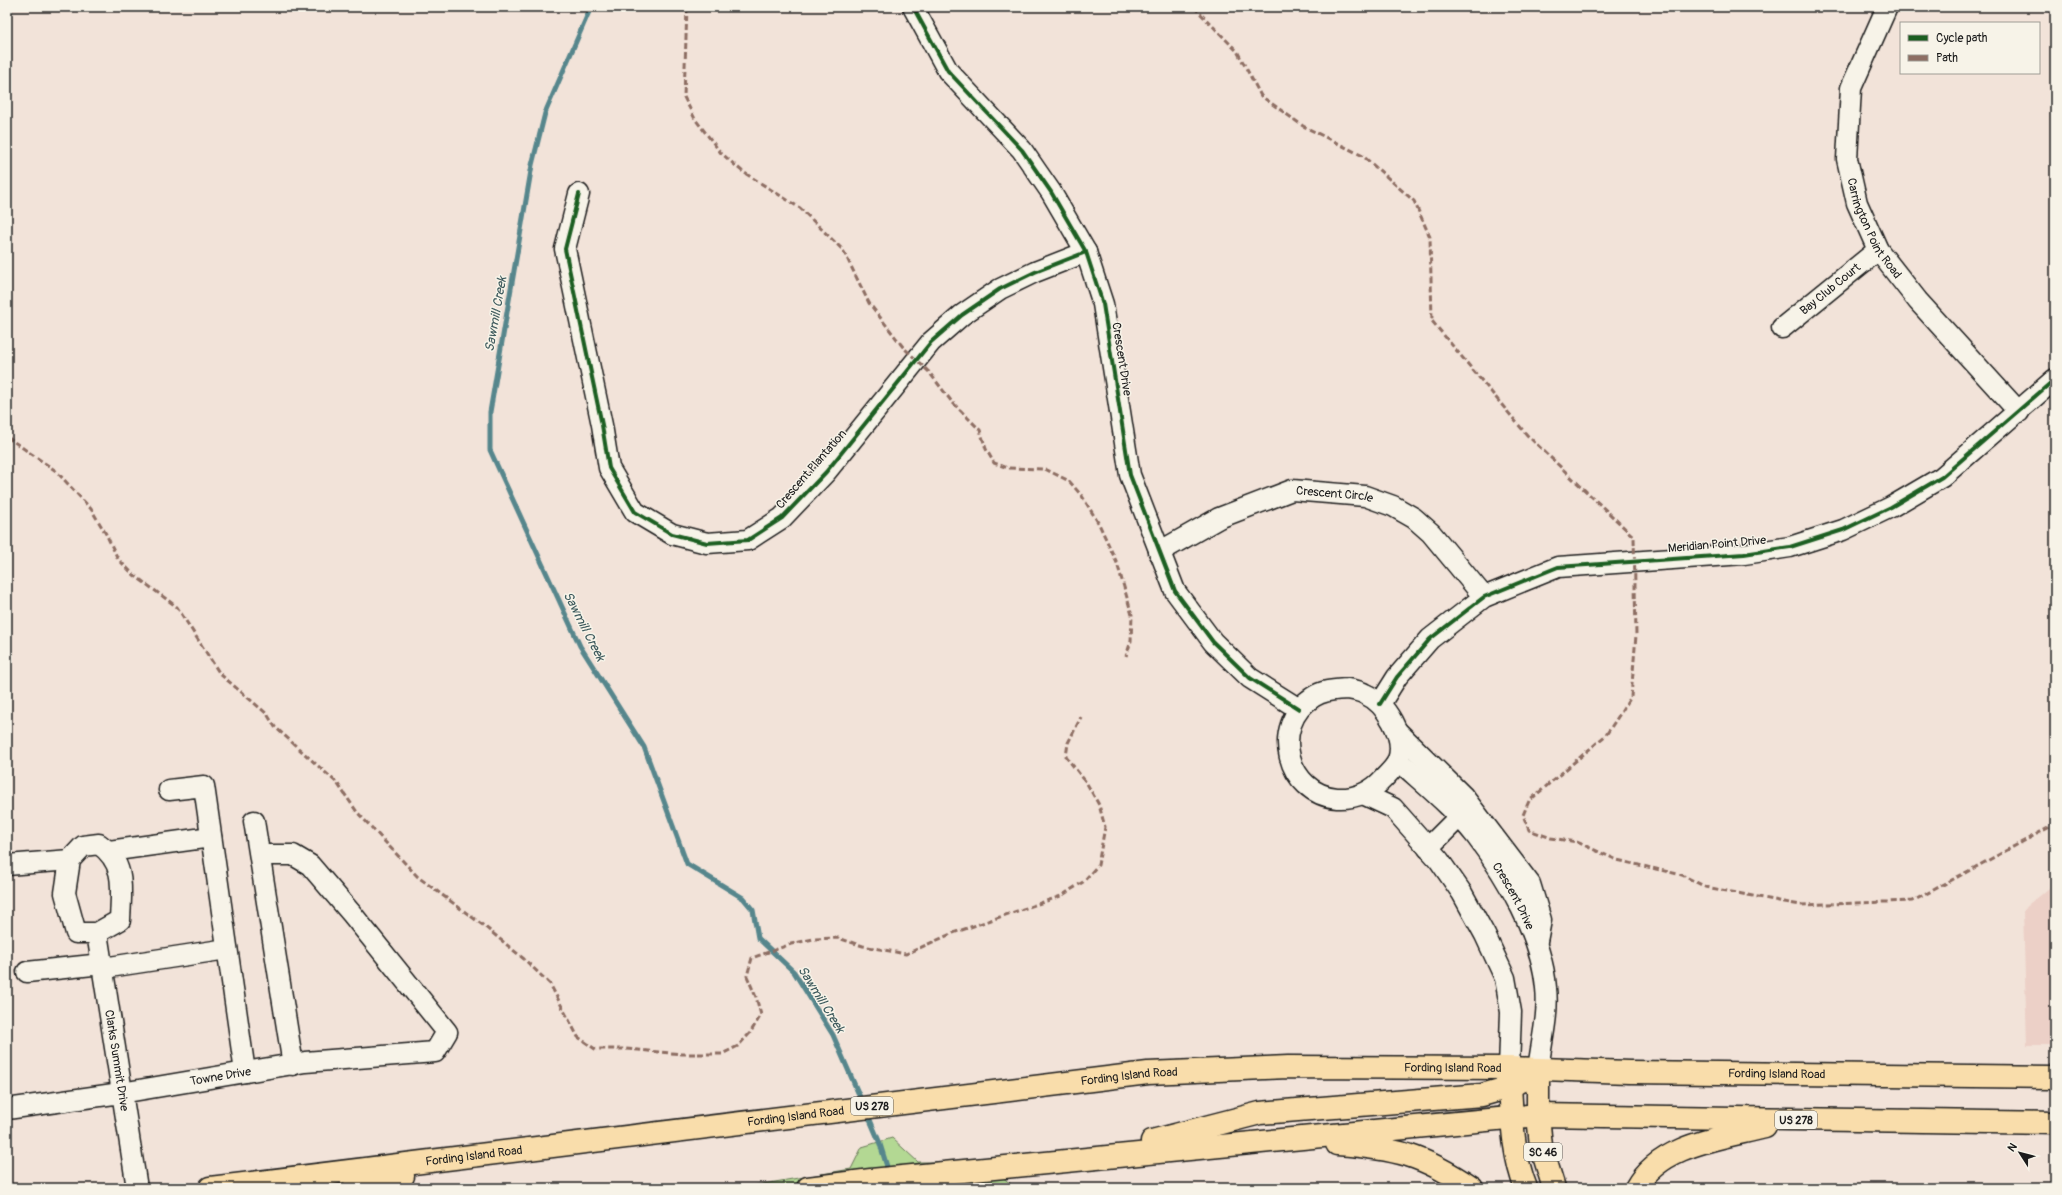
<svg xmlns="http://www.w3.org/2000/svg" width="2062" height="1195" font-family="Pangolin,sans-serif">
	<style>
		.built { fill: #ecd0c7 }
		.green { fill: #b3d893; stroke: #687a58 }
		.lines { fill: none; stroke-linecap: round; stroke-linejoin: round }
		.stream { stroke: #56868c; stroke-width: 5 }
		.minor-casing { stroke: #1c1c1c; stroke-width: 23 }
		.major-casing { stroke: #1c1c1c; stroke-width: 25 }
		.highway-casing { stroke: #1c1c1c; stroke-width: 25 }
		.minor { stroke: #f7f3e8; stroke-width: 20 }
		.major { stroke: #f9ddab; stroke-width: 22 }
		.highway { stroke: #f9ddab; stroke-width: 22 }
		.quiet { stroke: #8d6e63; stroke-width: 3; stroke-dasharray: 6 3; stroke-linecap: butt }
		.cycleway-casing { stroke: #f7f3e8; stroke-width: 6 }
		.cycleway { stroke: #1b5e20; stroke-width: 4 }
		.labels { text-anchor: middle; stroke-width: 3; stroke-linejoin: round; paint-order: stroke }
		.shield { fill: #f7f3e8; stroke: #5e5c59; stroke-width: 1 }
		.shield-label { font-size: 11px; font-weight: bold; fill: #1c1c1c }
		.street-label { font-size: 12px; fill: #1c1c1c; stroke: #f7f3e8 }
		.water-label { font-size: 13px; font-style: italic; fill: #3e5a5d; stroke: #f7f3e8 }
	</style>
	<rect width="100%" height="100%" fill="#f2e3d9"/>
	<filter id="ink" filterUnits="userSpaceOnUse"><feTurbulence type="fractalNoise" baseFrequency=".025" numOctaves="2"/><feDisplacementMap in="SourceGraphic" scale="8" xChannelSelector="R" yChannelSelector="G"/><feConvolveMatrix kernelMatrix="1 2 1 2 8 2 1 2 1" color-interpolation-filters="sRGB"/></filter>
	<g filter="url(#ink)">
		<polygon class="built" points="2055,883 2055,1045 2027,1045 2023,910"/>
		<polygon class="green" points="892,1138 918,1162 983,1162 1011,1184 1012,1188 740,1188 851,1169 862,1147"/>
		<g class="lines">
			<g class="stream">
				<polyline points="591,7 545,113 532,165 490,412 490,450 580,646 644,747 687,864 743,898 753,910 758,938 794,972 833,1035 863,1104"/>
				<polyline points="867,1113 879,1141 889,1173"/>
			</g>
			<g class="minor-casing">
				<g id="minor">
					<polyline points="913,7 948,71 1022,150 1051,192 1086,252 1103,304 1130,475 1175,591 1213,642 1250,678 1299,709"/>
					<path id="s1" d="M1887 7 1851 88 1847 159 1857 203 1878 250 1918 301 2019 412"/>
					<polyline points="579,194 565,249 602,425 609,468 635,512 672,534 707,543 748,540 782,518 826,472 931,342 962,315 1000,289 1035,272 1086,252"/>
					<path id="s2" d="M1782 328 1878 250"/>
					<path id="s3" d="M1159 552 1219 518 1292 490 1365 496 1393 506 1414 518 1431 533 1484 597"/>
					<path d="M1348 689C1353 690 1360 691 1365 694 1386 703 1406 737 1398 760 1396 766 1388 774 1383 779 1371 792 1356 799 1337 798 1287 794 1269 725 1313 697 1323 690 1335 690 1348 689Z"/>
					<polyline points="1380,704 1397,677 1430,639 1484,597 1558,567 1744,554 1790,547 1843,530 1891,507 1942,477 2055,379"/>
					<polyline points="1397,731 1463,796 1530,884 1541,920 1537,941"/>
					<path id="s4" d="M1398 760C1424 784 1454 808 1476 836 1507 877 1542 936 1546 988 1549 1015 1541 1043 1538 1070"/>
					<polyline points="169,790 204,786 245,1072"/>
					<polyline points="1363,794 1393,808 1439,860 1462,893 1485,935 1505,978 1511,1012 1509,1068"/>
					<polyline points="254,821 293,1065"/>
					<path d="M99 844C127 864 121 890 120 920L97 933H76L65 893 70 860 83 846Z"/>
					<polyline points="1428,848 1458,818"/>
					<polyline points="109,851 211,837"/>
					<polyline points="7,865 70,860"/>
					<path id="s5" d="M97 933 137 1188"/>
					<polyline points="103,968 227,949"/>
					<polyline points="27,972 102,964"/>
					<path id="s6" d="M7 1109 121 1093 305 1062 435 1052 447 1032 352 914 310 865 293 855H260"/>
				</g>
			</g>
			<g class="major-casing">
				<g id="major">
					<path d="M1509 1069C1512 1109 1511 1151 1526 1188"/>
					<polyline points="1538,1070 1538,1115 1541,1146 1554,1188"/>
				</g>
			</g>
			<g class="highway-casing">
				<g id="highway">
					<polyline points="1152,1141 1260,1113 1482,1095 1510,1087 1538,1070"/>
					<path d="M1337 1144C1395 1148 1423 1155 1472 1188"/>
					<path id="s7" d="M210 1188 1148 1073 1288 1067 1509 1068 1629 1072 2055 1077"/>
					<polyline points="354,1188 403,1176"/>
					<polyline points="808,1188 871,1180 1538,1115 2055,1123"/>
					<path d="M1636 1188C1660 1144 1722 1138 1765 1127"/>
				</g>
			</g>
			<use href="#minor" class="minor"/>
			<use href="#major" class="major"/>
			<use href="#highway" class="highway"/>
			<g class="quiet">
				<polyline points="687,7 684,97 695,119 721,153 743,172 800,208 843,250 869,303 903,347 929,372 952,402 980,430 986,449 994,463 1008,468 1045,469 1069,481 1082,496 1099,524 1117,563 1132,615 1131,641 1126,656"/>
				<polyline points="1194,7 1237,51 1261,96 1303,126 1363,156 1414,201 1430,237 1432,321 1527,435 1634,537 1636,635 1631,697 1606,735 1529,801 1523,815 1529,830 1551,838 1577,842 1617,860 1682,875 1706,887 1800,905 1913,901 2048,828 2055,822"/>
				<polyline points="7,437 56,471 91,509 106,534 118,559 134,575 177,607 220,674 267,714 275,727 337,783 357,812 418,877 484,926 524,959 550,984 578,1037 595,1049 626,1049 682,1054 722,1054 738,1046 750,1033 761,1015 756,997 747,976 752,958 791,944 813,939 838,938 863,946 906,954 953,933 1061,896 1083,882 1098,865 1105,827 1099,805 1086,782 1066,757 1068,743 1081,717"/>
			</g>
			<g class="cycleway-casing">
				<g id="cycleway">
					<polyline points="913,7 948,71 1022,150 1051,192 1086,252 1103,304 1130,475 1175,591 1213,642 1250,678 1299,709"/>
					<polyline points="579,194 565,249 602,425 609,468 635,512 672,534 707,543 748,540 782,518 826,472 931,342 962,315 1000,289 1035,272 1086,252"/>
					<polyline points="1380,704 1397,677 1430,639 1484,597 1558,567 1744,554 1790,547 1843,530 1891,507 1942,477 2055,379"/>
				</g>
			</g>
			<use href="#cycleway" class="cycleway"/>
		</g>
	</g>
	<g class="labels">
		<g class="shield">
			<rect x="851" y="1097" width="42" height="18" rx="3"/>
			<rect x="1775" y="1111" width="42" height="18" rx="3"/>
			<rect x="1524" y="1143" width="38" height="18" rx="3"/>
		</g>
		<g class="shield-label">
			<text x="872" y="1110">US 278</text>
			<text x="1796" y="1124">US 278</text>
			<text x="1543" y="1156">SC 46</text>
		</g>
		<g class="street-label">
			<text dy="4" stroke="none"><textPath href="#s1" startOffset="235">Carrington Point Road</textPath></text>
			<text dy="4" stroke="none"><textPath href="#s2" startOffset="62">Bay Club Court</textPath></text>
			<text transform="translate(1122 359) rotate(81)" y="4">Crescent Drive</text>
			<text transform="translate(811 469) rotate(-49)" y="4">Crescent Plantation</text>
			<text dy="4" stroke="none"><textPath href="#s3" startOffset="190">Crescent Circle</textPath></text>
			<text transform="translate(1717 544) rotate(-5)" y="4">Meridian Point Drive</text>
			<text dy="4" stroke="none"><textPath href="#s4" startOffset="180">Crescent Drive</textPath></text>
			<text dy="4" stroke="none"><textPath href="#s5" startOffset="129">Clarks Summit Drive</textPath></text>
			<text dy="4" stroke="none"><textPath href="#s7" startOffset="1250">Fording Island Road</textPath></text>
			<text dy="4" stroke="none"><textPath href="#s7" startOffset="1574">Fording Island Road</textPath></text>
			<text dy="4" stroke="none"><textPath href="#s6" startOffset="216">Towne Drive</textPath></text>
			<text dy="4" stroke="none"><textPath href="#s7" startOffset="926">Fording Island Road</textPath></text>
			<text dy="4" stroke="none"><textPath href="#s7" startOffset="590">Fording Island Road</textPath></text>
			<text dy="4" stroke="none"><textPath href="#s7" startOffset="266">Fording Island Road</textPath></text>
		</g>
		<g class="water-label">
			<text transform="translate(495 314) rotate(-80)" y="5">Sawmill Creek</text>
			<text transform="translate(585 626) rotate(63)" y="5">Sawmill Creek</text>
			<text transform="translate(822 999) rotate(58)" y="5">Sawmill Creek</text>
		</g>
	</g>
	<rect width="2062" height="1195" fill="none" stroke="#f7f3e8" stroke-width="24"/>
	<rect x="12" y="12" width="2038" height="1171" fill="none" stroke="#1c1c1c" stroke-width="1.5" filter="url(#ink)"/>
	<rect x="1900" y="22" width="140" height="52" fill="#f7f3e8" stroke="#9f9d96"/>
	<rect x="1908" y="35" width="20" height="6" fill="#1b5e20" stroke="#9f9d96"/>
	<text x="1936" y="42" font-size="12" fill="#1c1c1c">Cycle path</text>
	<rect x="1908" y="55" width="20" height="6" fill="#8d6e63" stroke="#9f9d96"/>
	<text x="1936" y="62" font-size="12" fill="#1c1c1c">Path</text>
	<g transform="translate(2020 1153) rotate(306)" stroke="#f7f3e8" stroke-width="3" paint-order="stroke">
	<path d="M0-3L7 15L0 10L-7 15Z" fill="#1c1c1c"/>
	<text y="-6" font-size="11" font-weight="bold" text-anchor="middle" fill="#1c1c1c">N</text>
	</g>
</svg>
